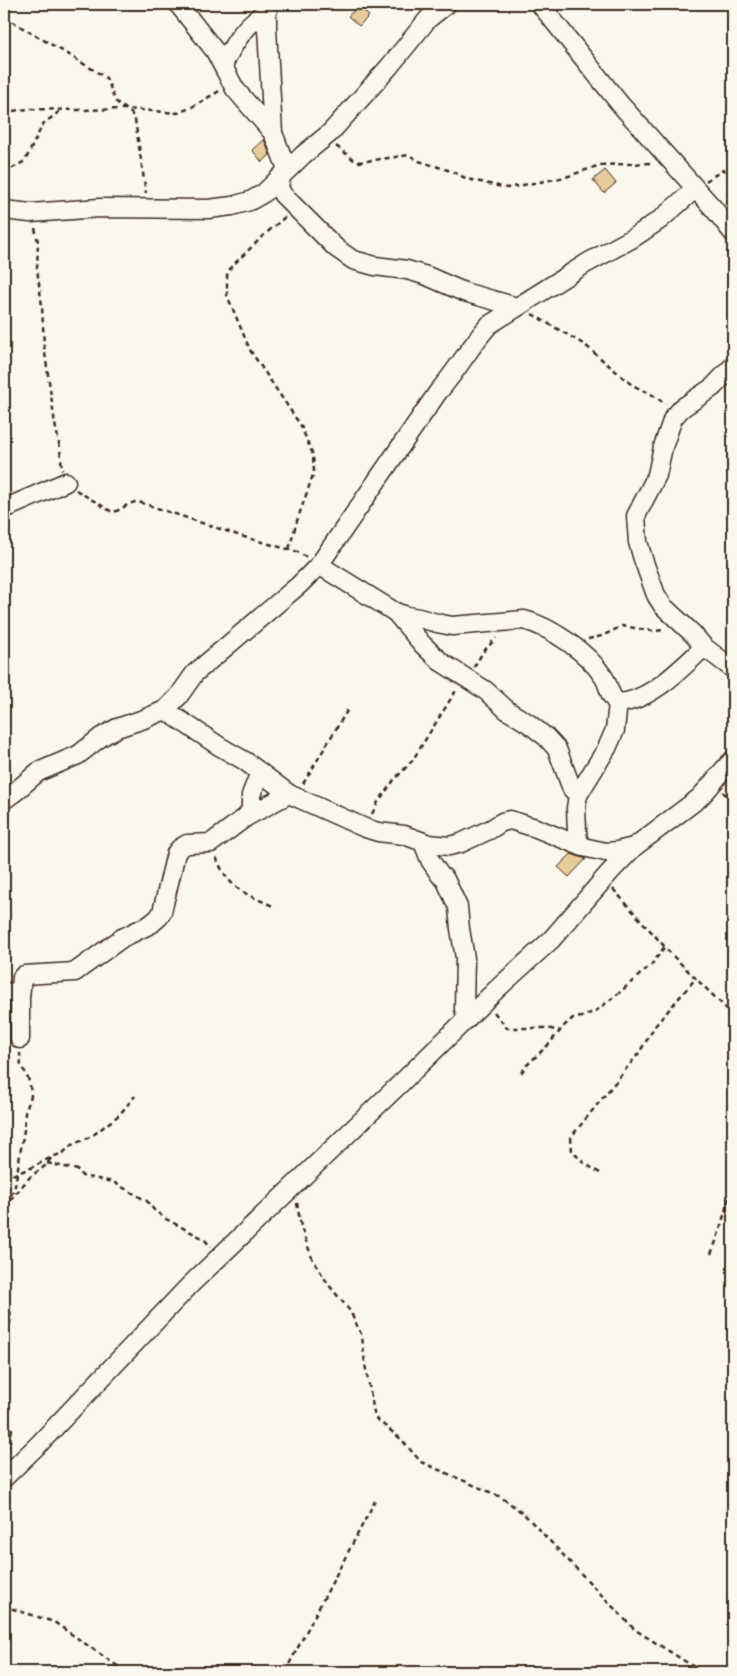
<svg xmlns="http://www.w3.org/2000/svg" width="737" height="1676" font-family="'Shantell Sans',sans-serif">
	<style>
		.building { fill: #e6cc9b; stroke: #3b2a1e }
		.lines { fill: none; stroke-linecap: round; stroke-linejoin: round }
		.minor-casing { stroke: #3b2a1e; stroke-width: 21 }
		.path { stroke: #3b2a1e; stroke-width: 2.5; stroke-dasharray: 5 4; stroke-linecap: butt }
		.minor { stroke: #fbf7ec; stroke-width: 18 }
	</style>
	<rect width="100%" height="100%" fill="#fbf7ec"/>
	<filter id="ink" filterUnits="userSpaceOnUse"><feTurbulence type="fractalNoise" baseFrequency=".02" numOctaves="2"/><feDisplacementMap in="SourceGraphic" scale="10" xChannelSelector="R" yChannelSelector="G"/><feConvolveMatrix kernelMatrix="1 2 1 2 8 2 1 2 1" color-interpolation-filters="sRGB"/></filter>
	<g filter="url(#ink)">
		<g class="building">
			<polygon points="359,6 369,16 359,26 348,16"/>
			<polygon points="264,139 270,155 262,162 252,150"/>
			<polygon points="605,170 616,183 604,193 593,180"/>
			<polygon points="571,854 586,859 569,877 558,867"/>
		</g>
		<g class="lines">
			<g class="minor-casing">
				<g id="minor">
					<polyline points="178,4 215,51 235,89 273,133 287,169"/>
					<polyline points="270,4 267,11 267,29 273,133"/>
					<polyline points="540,4 620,104 714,209 733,233"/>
					<path d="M223 65C235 41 244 26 267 11"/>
					<polyline points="281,177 279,188 283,195 336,248 353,260 375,266 407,270 427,276 464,292 517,307"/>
					<polyline points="4,210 30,213 100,208 208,209 232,206 250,201 264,193 303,155 330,133 389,67 428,19 447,4"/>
					<polyline points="733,366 713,387 682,408 673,418 663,447 657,475 636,516 638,542 643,559 656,595 663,606 693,634 704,647 733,669"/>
					<polyline points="4,509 66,482"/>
					<path d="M319 565 395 612 407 616 419 618 437 623 452 626 524 620C551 627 587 652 603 676 610 686 608 696 618 703 650 701 682 668 704 647"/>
					<polyline points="395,612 423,645 441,662 485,690 508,711 528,723 546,737 557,749 572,789 578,795"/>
					<polyline points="165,710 219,746 245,761 289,794 365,828 378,832 404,835 429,844 449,846 461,843 491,829 502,822 510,820 536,828 583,847 606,852 617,851 634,847"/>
					<path d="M4 800 15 792 38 772 78 755 101 737 117 728 144 719 165 710 178 697 195 673 299 585 319 565 438 392C457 371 470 346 489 325L587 263 633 238 661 219 695 189"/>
					<polyline points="246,817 251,809 251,795 260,772"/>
					<polyline points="423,842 430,860 440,875 445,879 458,907 460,929 465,958 464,1009 467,1019"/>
					<polyline points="583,847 578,840 577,831 576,808 578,795 607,748 615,730 618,703"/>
					<polyline points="4,992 20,993"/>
					<polyline points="20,1039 20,998 22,977 24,975 75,972 122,938 151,924 159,917 162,912 176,853 180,848 187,844 211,843 246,817 289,794"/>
					<path d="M4 1478 39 1444 190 1285 399 1085 497 989 551 940 610 872 634 847 698 799C711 787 720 772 733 760"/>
				</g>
			</g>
			<g class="path">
				<polyline points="4,17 66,53 105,77 108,81 115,101 131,113 135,120 146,193"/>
				<polyline points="4,112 29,109 82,110 126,109 178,113 192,107 221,90"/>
				<polyline points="336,146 354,160 360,162 409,155 419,161 454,172 467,179 507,188 566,177 600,165 653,163"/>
				<polyline points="4,173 25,161 43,124 60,111"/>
				<polyline points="706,181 723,170 733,173"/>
				<polyline points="285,217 263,236 231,267 227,275 227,295 250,350 301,426 313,455 314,472 297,521 289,549"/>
				<polyline points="35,228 38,242 37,269 42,306 44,346 55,424 60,448 62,470"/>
				<polyline points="532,314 585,345 632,385 651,394 666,404"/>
				<path d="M76 490 112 512C122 511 128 501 139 502L244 537 298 552 306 557"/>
				<polyline points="588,639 602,636 622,626 653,631 666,630"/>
				<polyline points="474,667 483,652 496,638"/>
				<polyline points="303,784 348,709"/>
				<polyline points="723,792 733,801"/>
				<polyline points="372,814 378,802 394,780 412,761 457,689"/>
				<path d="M216 857C229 889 243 893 273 906"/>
				<polyline points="613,889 673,956 733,1015"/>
				<polyline points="494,1012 507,1028 547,1028 560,1031"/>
				<polyline points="521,1073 527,1065 548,1045 565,1025 573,1018 582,1017 597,1010 619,993 652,964 665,946"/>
				<polyline points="47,1163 78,1170 82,1176 113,1182 147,1201 154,1210 166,1219 204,1239 211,1247"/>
				<polyline points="600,1173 584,1163 572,1151 571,1137 639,1053 655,1026 696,978"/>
				<polyline points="4,1178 31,1168 50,1158"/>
				<polyline points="10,1200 30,1177 45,1166 52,1157 63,1153 72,1145 92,1136 119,1115 135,1096"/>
				<polyline points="297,1203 301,1227 312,1258 328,1284 350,1311 362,1336 365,1364 375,1418 401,1439 421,1462 501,1497 524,1514 634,1629 702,1672"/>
				<polyline points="4,1212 15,1186 24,1130 25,1113 31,1096 30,1084 26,1073 21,1067 20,1053"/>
				<polyline points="4,1237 6,1242 4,1250"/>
				<polyline points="711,1254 717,1239 729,1198 733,1193"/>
				<path d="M4 1285C10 1303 15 1322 4 1338"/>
				<polyline points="4,1412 12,1429 8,1453"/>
				<polyline points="4,1604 13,1609 54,1622 126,1672"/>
				<polyline points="285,1672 375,1501"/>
			</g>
			<use href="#minor" class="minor"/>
		</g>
	</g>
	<rect width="737" height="1676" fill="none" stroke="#fbf7ec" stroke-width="20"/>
	<rect x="10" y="10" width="717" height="1656" fill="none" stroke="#3b2a1e" stroke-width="2" filter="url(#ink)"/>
</svg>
